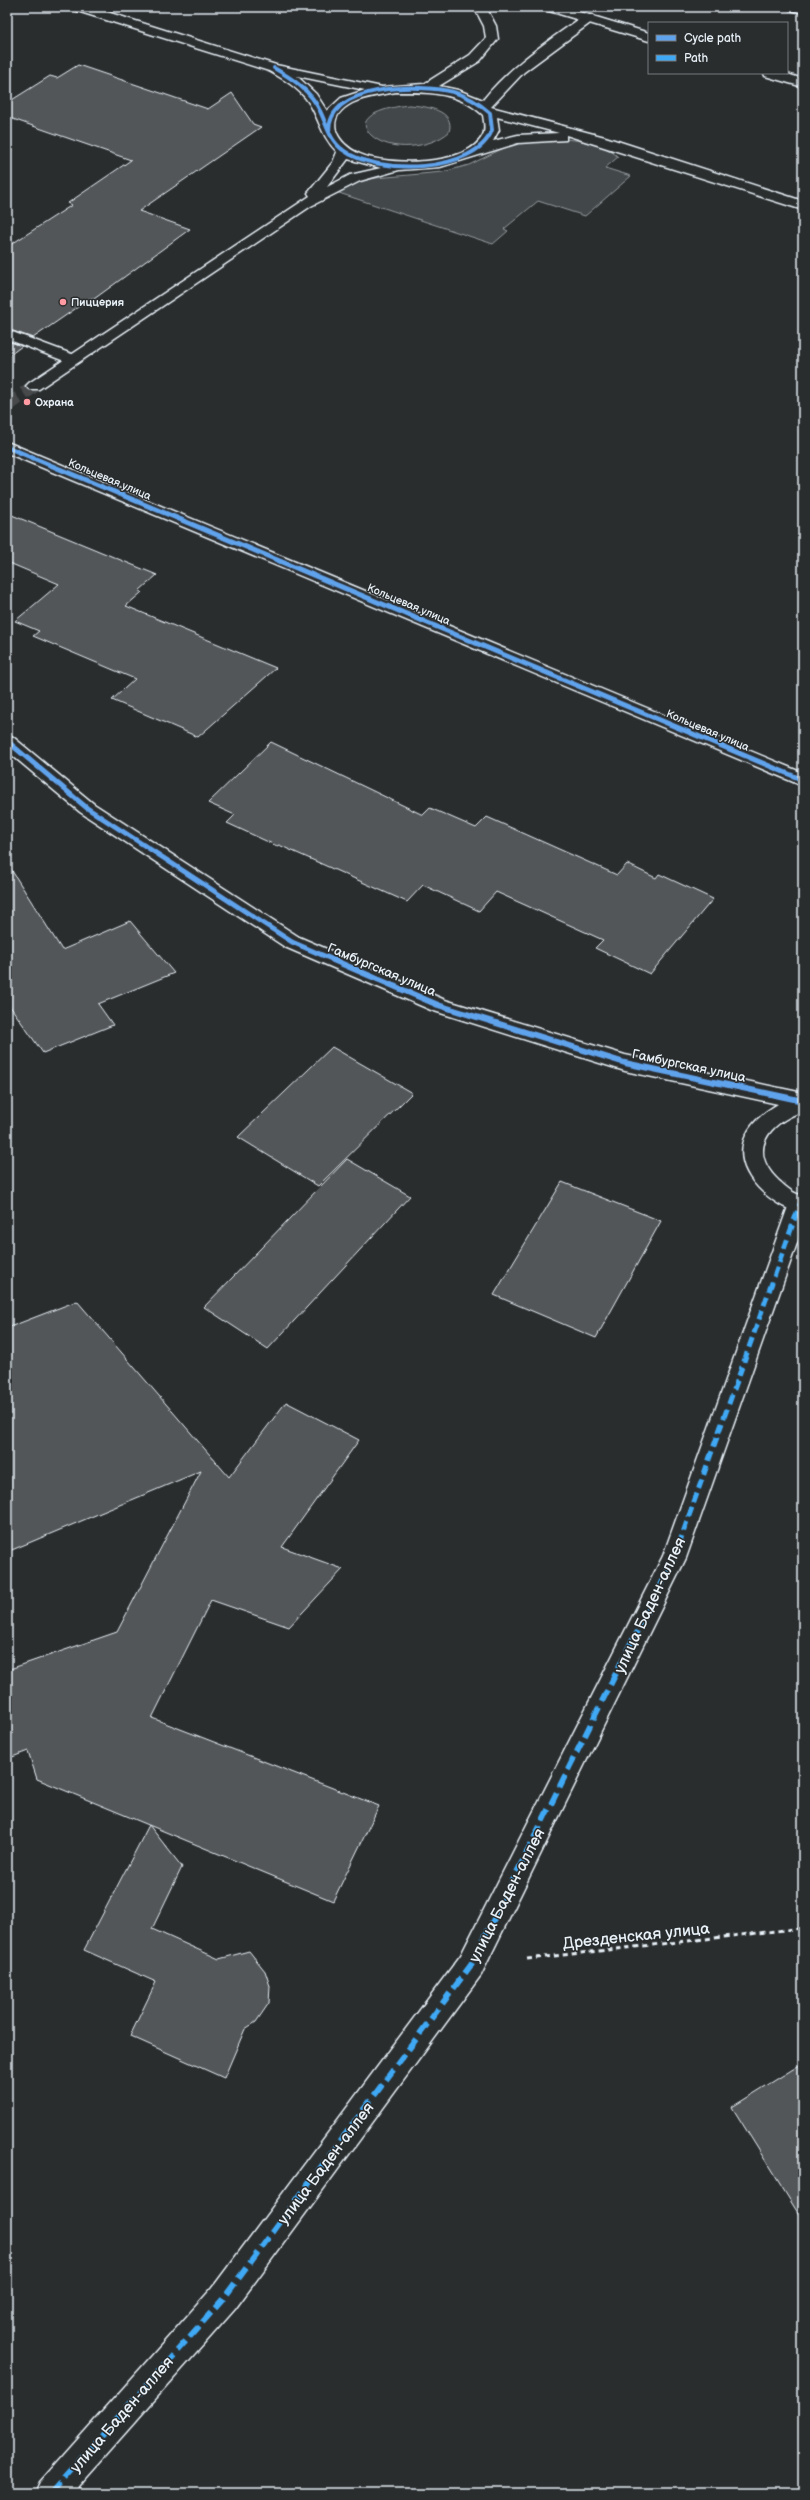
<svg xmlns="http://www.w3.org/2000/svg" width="810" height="2500" font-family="'Balsamiq Sans',sans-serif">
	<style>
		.green { fill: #424648; stroke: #959ca0 }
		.building { fill: #535759; stroke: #e8f1f8 }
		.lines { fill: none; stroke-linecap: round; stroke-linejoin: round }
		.minor-tunnel { stroke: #464a4c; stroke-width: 14; stroke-dasharray: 14 7; stroke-linecap: butt }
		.service-casing { stroke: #e8f1f8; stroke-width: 3 }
		.pedestrian-casing { stroke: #e8f1f8; stroke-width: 3 }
		.minor-casing { stroke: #e8f1f8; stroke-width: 3 }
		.tertiary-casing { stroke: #e8f1f8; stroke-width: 3 }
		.path { stroke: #e8f1f8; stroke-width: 3; stroke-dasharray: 5 4; stroke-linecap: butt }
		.service { fill: #2a2d2e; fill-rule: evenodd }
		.pedestrian { fill: #2a2d2e; fill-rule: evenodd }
		.minor { fill: #2a2d2e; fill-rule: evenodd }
		.tertiary { fill: #2a2d2e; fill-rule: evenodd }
		.quiet-far1 { stroke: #3fa9f5; stroke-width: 5; stroke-dasharray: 10 5; stroke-linecap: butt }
		.quiet { stroke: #3fa9f5; stroke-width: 6; stroke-dasharray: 13 6; stroke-linecap: butt }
		.cycleway-far2-casing { stroke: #2a2d2e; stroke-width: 5.5 }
		.cycleway-far1-casing { stroke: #2a2d2e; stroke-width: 7 }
		.cycleway-casing { stroke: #2a2d2e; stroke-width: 8 }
		.cycleway-far2 { stroke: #60a3ed; stroke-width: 4 }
		.cycleway-far1 { stroke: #60a3ed; stroke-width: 5 }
		.cycleway { stroke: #60a3ed; stroke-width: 6 }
		.poi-dot { fill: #ff9aa2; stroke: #2a2d2e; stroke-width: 1.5 }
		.labels { text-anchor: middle; stroke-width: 3; stroke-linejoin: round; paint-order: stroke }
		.far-poi-label { font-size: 11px; font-weight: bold; fill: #e8f1f8; stroke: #2a2d2e; text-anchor: start }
		.far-street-label { font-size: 11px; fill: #e8f1f8; stroke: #2a2d2e }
		.street-label { font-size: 13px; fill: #e8f1f8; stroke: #2a2d2e }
		.near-street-label { font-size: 16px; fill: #e8f1f8; stroke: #2a2d2e }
	</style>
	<rect width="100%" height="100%" fill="#2a2d2e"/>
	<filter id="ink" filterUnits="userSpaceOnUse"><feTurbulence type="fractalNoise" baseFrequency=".025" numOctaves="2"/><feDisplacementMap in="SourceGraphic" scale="8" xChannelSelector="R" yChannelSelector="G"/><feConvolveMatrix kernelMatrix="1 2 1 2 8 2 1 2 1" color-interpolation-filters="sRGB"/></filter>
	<g filter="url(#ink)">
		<g class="green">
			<path d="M409 105C425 106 456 110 449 132 431 148 390 153 371 135 349 114 397 106 409 105Z"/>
			<path d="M545 138C568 139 601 140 618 157L605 168 631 176 585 216 538 201 504 229 508 231 493 244 333 191 358 181 376 178 443 172 469 165 514 143Z"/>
		</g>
		<g class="building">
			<polygon points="78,65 208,109 232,93 253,124 261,127 139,211 190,229 94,299 91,298 33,338 7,329 7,247 72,205 68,203 131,160 7,117 7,103 50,76 57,78"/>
			<polygon points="7,341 22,346 7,357"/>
			<polygon points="7,513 157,575 139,591 142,592 126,606 276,668 198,737 112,700 135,679 33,636 39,631 15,621 59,584 7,562"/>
			<polygon points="271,742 423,815 430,808 476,828 487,817 617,875 627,864 656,878 659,874 713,899 650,974 595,948 603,940 496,892 479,911 423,885 407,902 279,845 277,846 227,823 235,815 208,803"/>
			<polygon points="7,863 62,950 130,921 174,973 98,1004 113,1025 43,1053 7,1002"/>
			<polygon points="332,1047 412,1093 318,1186 238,1137"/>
			<polygon points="347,1159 410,1196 268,1349 204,1307"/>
			<polygon points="562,1182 661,1221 596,1338 494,1295"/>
			<polygon points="77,1301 229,1477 286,1402 359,1440 282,1547 343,1569 289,1627 211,1600 152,1718 379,1806 333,1901 37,1779 28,1751 7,1759 7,1670 117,1632 201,1471 7,1552 7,1328"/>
			<polygon points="149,1825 182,1867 152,1929 219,1959 249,1951 265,1971 270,1986 269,2003 256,2022 245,2029 224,2078 130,2036 156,1982 84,1950"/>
			<polygon points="803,2063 803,2221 732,2107"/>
		</g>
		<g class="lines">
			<polyline class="minor-tunnel" points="7,406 34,386"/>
			<g class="service-casing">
				<g id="service">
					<polygon points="788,7 803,7 803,13 790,10"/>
					<polygon points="7,330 77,356 80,359 77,362 67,362 7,339"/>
				</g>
			</g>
			<g class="pedestrian-casing">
				<polygon id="pedestrian" points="800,1195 803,1196 803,1226 686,1558 481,1975 235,2309 72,2493 35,2493 40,2482 213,2287 461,1955 663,1556 789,1204 792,1198"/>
			</g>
			<g class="minor-casing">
				<g id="minor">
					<path d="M72 7H91L276 65 382 87 424 84 470 55 486 38 484 26 474 7H486L496 26 498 39 480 61 439 86 458 90 483 100C511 65 548 41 585 15H593L595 18 593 21 524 72 491 107 605 137 803 201V210L566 135V140L518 143 440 167 399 170 360 181 311 206 39 389H29L26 386 29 383 310 196 308 193 333 162 337 152C324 139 321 126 313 110 304 91 287 81 269 71L74 10ZM297 76 365 90 341 98 327 111 316 94ZM396 92C428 92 459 92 483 115 484 122 486 129 483 135 468 167 387 166 360 154 337 144 322 119 352 103 366 96 381 95 396 92ZM497 117 559 133 518 135 493 141 499 130ZM348 159 381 168 350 175 327 187Z"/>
					<polygon points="7,442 803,773 803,786 7,453"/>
					<path d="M7 735 13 737 94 804 299 937 445 1000 625 1055 803 1093V1111C767 1124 747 1151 779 1181 786 1187 794 1195 803 1195V1213C788 1211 774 1202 763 1192 728 1159 740 1126 778 1104L625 1071 431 1010 285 947 80 812 7 751Z"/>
				</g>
			</g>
			<g class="tertiary-casing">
				<g id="tertiary">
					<polygon points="544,7 563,7 649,33 649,41 546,10"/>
					<polygon points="764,73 784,73 803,79 803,87 765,76"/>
				</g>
			</g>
			<polyline class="path" points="527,1959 803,1928"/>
			<use href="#service" class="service"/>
			<use href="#pedestrian" class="pedestrian"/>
			<use href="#minor" class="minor"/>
			<use href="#tertiary" class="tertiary"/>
			<polyline class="quiet-far1" points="633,1640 674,1558 800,1204"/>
			<polyline class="quiet" points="51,2493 224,2298 471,1965 633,1639"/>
			<g class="cycleway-far2-casing">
				<path id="cycleway-far2" d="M274 68C293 79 311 91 320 111 327 125 329 140 343 150 375 175 476 174 492 130L490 113C479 103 468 96 453 92 420 84 328 83 329 132"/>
			</g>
			<g class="cycleway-far1-casing">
				<g id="cycleway-far1">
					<polyline points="7,447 803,780"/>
					<polyline points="7,741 87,808 292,942 336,961"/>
				</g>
			</g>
			<g class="cycleway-casing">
				<polyline id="cycleway" points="333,960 438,1005 625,1063 803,1101"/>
			</g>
			<use href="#cycleway-far2" class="cycleway-far2"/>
			<use href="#cycleway-far1" class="cycleway-far1"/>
			<use href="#cycleway" class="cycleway"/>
		</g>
	</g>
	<g class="poi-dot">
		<circle cx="63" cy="302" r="4"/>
		<circle cx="27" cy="402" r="4"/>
	</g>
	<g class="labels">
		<g class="far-poi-label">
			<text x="71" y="306">Пиццерия</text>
			<text x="35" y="406">Охрана</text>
		</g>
		<g class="far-street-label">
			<text transform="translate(110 479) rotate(23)" y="4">Кольцевая улица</text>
			<text transform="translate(409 604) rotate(23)" y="4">Кольцевая улица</text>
			<text transform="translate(708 730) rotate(23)" y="4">Кольцевая улица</text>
		</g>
		<g class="street-label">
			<text transform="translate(382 969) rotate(23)" y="5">Гамбургская улица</text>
			<text transform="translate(689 1065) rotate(12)" y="5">Гамбургская улица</text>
		</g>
		<g class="near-street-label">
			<text transform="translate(649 1605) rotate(-65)" y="6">улица Баден-аллея</text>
			<text transform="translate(506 1895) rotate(-63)" y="6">улица Баден-аллея</text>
			<text transform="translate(636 1935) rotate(-6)" y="6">Дрезденская улица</text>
			<text transform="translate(325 2163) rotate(-53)" y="6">улица Баден-аллея</text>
			<text transform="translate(121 2414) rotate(-49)" y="6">улица Баден-аллея</text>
		</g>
	</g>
	<rect width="810" height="2500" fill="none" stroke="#2a2d2e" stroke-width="24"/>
	<rect x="12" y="12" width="786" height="2476" fill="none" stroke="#e8f1f8" stroke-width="1.5" filter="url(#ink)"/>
	<rect x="648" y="22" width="140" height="52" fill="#2a2d2e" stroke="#767b7f"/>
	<rect x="656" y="35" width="20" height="6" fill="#60a3ed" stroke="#767b7f"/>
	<text x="684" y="42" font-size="12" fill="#e8f1f8">Cycle path</text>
	<rect x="656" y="55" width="20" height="6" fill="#3fa9f5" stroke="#767b7f"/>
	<text x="684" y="62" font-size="12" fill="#e8f1f8">Path</text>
</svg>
